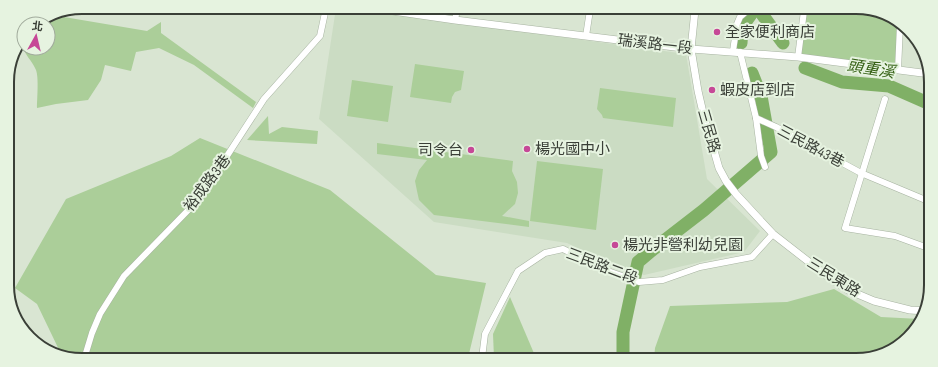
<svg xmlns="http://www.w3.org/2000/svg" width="938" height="367" font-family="'Sofia Sans Condensed','Noto Sans TC',sans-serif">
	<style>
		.built { fill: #cbdcc3 }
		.green { fill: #abce99 }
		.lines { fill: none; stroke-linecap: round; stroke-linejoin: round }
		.river { stroke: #80b066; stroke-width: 13 }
		.minor-casing { stroke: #a7b3a1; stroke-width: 7 }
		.tertiary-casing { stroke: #a7b3a1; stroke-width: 8 }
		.minor { stroke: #fff; stroke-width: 6 }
		.tertiary { stroke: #fff; stroke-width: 7 }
		.poi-dot { fill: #c64897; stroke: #e6f3e0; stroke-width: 1.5 }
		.labels { text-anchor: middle; stroke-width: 4; stroke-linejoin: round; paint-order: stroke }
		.poi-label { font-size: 15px; fill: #3a3f37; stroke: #e6f3e0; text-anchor: start }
		.street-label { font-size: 15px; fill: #3a3f37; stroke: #e6f3e0 }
		.water-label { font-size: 16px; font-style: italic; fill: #346014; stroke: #e6f3e0 }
		.rim { fill: none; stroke: #3a3f37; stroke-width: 2 }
	</style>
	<rect width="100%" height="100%" fill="#d9e5d2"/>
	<polygon class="built" points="336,8 348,8 686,54 707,179 760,231 744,252 644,275 622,270 567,243 434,222 319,119"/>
	<g class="green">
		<polygon points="804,11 880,11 900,25 898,70 798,57"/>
		<path d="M58 16 147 31 161 22V33L256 102 253 108 194 65 159 48 136 52 131 71 105 65 101 80 88 100 56 104 37 108C37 99 39 78 36 70 32 59 18 50 24 37V48H48V24H37Z"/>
		<polygon points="415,64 464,71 461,90 455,92 452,97 451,103 410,97"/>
		<polygon points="352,80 393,86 388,122 347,116"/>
		<polygon points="600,88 676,98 673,127 603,118 602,115 597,109"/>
		<polygon points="268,116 269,134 282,127 318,131 317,144 247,140"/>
		<polygon points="200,138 330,190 436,275 486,283 468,358 62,356 37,304 15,288 66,199 171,156"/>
		<polygon points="377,143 513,161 512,171 517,182 518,193 515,204 502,216 529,221 529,227 434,215 419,200 417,191 415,181 419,170 427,160 377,154"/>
		<polygon points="537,161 603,169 596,230 530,221"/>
		<polygon points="834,289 881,317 920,319 902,345 861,360 654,359 655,348 670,306 787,302"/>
		<polygon points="510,297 536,358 494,358 493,334"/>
	</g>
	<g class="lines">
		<g class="river">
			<polyline points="759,10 783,43"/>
			<polyline points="741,43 742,27 754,10"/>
			<polyline points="805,68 842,82 889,86 930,104"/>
			<polyline points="623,359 623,332 638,262 651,251 704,210 771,152 761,96 752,73"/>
		</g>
		<g class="minor-casing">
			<g id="minor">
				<polyline points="455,20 457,9"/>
				<polyline points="586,36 590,10"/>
				<polyline points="733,51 737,24 740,17 748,10"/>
				<polyline points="740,52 756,118 761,156 765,167"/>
				<polyline points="798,57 804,11"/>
				<polyline points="898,70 900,25"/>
				<polyline points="885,99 845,228 895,236 928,248"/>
				<polyline points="756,118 776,127 861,173 928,201"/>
				<polyline points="85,356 92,333 100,314 124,276 199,199 264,99 320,36 326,8"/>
				<polyline points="482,358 485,334 518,271 545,253 563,249 605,270 639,282 663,280 700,267 752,257 773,234"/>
			</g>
		</g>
		<g class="tertiary-casing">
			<g id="tertiary">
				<polyline points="379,9 455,20 691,49 798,57 930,74"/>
				<polyline points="695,10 691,49 698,91 704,117 711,140 719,168 726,181 736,194 773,234 827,276 848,290 874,301 910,310 926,311"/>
			</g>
		</g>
		<use href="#minor" class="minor"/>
		<use href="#tertiary" class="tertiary"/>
	</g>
	<g class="poi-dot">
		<circle cx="717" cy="32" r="4"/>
		<circle cx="712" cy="90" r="4"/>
		<circle cx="527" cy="149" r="4"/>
		<circle cx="471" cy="150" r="4"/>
		<circle cx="615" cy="245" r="4"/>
	</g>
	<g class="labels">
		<g class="poi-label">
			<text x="725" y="37">全家便利商店</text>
			<text x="720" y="95">蝦皮店到店</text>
			<text x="535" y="154">楊光國中小</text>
			<text x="463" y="155" text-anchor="end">司令台</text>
			<text x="623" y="250">楊光非營利幼兒園</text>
		</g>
		<g class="street-label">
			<text transform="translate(655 44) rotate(7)" y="5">瑞溪路一段</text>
			<text transform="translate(709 131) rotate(74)" y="5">三民路</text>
			<text transform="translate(811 146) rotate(28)" y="5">三民路43巷</text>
			<text transform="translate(207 183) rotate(-53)" y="5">裕成路3巷</text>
			<text transform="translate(602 266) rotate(21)" y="5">三民路二段</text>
			<text transform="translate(834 277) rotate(32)" y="5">三民東路</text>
		</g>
		<g class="water-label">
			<text transform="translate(871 68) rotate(9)" y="6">頭重溪</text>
		</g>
	</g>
	<path d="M0 0H938V367H0ZM82 14H856A68 68 0 0 1 924 82V285A68 68 0 0 1 856 353H82A68 68 0 0 1 14 285V82A68 68 0 0 1 82 14Z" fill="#e6f3e0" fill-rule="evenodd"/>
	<path class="rim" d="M82 14H856A68 68 0 0 1 924 82V285A68 68 0 0 1 856 353H82A68 68 0 0 1 14 285V82A68 68 0 0 1 82 14Z"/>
	<g transform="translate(36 36) rotate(8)"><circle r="19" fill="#e6f3e0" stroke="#a1ab9c"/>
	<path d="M0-3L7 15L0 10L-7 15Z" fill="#c64897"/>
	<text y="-6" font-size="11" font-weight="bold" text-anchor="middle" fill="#3a3f37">北</text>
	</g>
</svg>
